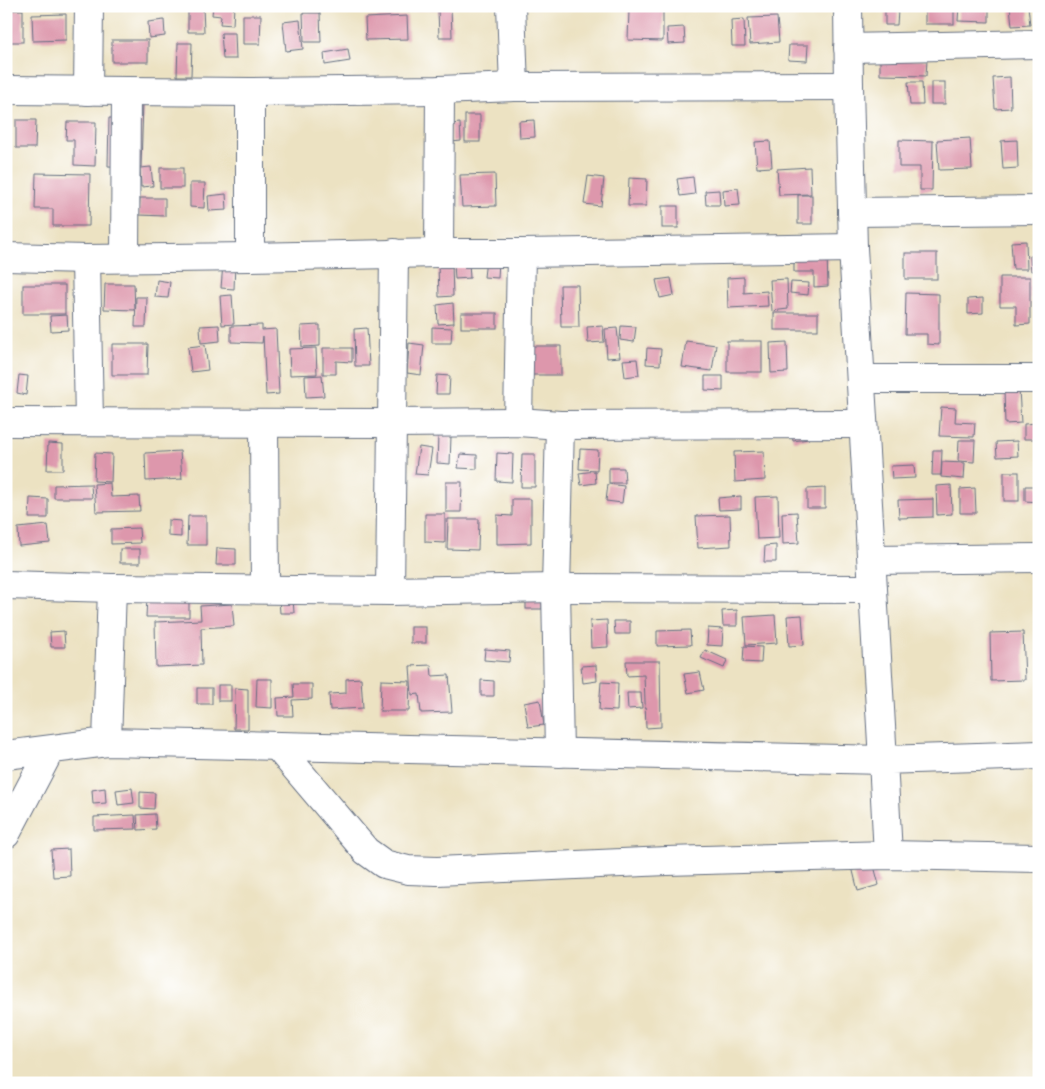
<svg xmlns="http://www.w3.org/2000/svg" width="1045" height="1089" font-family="Caveat,sans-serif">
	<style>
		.building { fill: #dd97ac }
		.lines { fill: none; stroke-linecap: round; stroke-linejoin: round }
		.street-casing { stroke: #646e81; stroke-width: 30 }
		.street { stroke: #fff; stroke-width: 28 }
	</style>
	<rect width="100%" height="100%" fill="#fff"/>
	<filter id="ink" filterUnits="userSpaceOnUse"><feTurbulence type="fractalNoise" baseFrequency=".02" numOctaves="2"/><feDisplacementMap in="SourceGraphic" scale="10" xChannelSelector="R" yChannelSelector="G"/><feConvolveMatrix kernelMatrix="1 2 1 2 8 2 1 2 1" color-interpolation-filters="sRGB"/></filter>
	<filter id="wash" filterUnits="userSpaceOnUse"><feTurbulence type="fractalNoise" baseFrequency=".0096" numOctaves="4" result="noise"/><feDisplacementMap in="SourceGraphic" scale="20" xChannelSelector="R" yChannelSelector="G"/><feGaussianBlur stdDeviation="1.12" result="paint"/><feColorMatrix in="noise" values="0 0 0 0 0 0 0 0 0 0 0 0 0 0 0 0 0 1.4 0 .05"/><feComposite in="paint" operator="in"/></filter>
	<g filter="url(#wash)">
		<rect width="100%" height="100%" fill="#ece2c2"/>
		<g id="blocks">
			<g class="building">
				<polygon points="188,6 203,6 204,32 188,32"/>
				<polygon points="213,6 234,6 233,25 220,24 221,16 212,15"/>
				<polygon points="408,6 451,6 452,37 439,37 438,9 408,11"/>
				<rect x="925" y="6" width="29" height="18"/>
				<polygon points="959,6 989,6 989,22 958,21"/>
				<polygon points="1010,6 1028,6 1030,25 1012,26"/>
				<polygon points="885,9 898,10 897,25 885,25"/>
				<rect x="6" y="10" width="17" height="32"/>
				<polygon points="629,10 663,10 663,41 628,40"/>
				<polygon points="303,13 320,13 321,42 304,42"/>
				<polygon points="66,14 66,40 33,41 32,15"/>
				<polygon points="243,15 261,15 260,44 243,44"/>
				<polygon points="407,16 408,39 366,40 365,18"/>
				<polygon points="777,17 779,42 750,44 748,18"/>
				<polygon points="744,19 745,46 732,46 731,20"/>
				<polygon points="164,20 165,36 149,38 148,22"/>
				<polygon points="300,20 303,49 286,51 283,22"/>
				<polygon points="684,27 685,43 668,44 667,28"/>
				<polygon points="221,33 235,33 236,59 223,59"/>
				<rect x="112" y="40" width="36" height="22"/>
				<polygon points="178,43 192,43 191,76 177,76"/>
				<polygon points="789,45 808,45 807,61 788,60"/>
				<polygon points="348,49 350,61 325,65 324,53"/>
				<polygon points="880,59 927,60 926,76 880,75"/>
				<polygon points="1010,77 1011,108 995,109 993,78"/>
				<polygon points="908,82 922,82 923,105 910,105"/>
				<rect x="931" y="82" width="14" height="22"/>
				<polygon points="131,103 143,103 141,167 108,166 109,118 130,118"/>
				<rect x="465" y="115" width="15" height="27"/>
				<polygon points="16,120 36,120 35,148 16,148"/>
				<polygon points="534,120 535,137 520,138 519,121"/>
				<polygon points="67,122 96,122 95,166 74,165 74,140 66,140"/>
				<polygon points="460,123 461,141 452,142 451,124"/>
				<polygon points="6,131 9,131 8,158 6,158"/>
				<polygon points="970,138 972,169 939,170 937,140"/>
				<polygon points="899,140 933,141 932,190 920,190 920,167 899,167"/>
				<polygon points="1017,140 1018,168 1003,169 1001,141"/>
				<polygon points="770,141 772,167 757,168 755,142"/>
				<polygon points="151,167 153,186 141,187 140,168"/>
				<polygon points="810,167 811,194 779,195 777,169"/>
				<rect x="160" y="168" width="23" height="20"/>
				<polygon points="36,173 90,174 89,226 53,226 53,209 35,209"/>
				<polygon points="495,174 496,206 462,207 460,175"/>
				<polygon points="588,176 604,178 601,206 584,204"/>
				<polygon points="693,177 695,194 680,196 677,179"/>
				<polygon points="629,178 647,179 646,206 628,206"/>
				<polygon points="190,183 205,183 204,208 190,207"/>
				<polygon points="738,188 740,205 724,206 723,190"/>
				<polygon points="719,190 720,205 706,205 705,191"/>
				<polygon points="226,194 227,210 209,211 208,196"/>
				<rect x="798" y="195" width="14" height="29"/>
				<polygon points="140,198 165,198 165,216 139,215"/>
				<rect x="662" y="206" width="16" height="22"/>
				<polygon points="1026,241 1027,269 1013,269 1011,242"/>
				<rect x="905" y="253" width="32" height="26"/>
				<polygon points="794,254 827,254 828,286 814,287 814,272 794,272"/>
				<polygon points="1030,256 1039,256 1039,270 1031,271"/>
				<polygon points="486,260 499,261 498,278 484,277"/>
				<polygon points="469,263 470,278 455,279 454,264"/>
				<polygon points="223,264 235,264 234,289 221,288"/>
				<polygon points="438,264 452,264 453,296 439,297"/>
				<polygon points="744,277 744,293 767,291 768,306 728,308 727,278"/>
				<polygon points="1000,277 1030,277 1030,324 1016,325 1016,306 1000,306"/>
				<polygon points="671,278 674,295 660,298 656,280"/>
				<polygon points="787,279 788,309 772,311 770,280"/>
				<polygon points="157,280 170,282 168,298 155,297"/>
				<polygon points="791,282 809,283 808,295 790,293"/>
				<polygon points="105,284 134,284 135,310 104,309"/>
				<rect x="23" y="285" width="42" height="29"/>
				<polygon points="560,285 578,285 579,327 561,327"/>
				<polygon points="906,293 939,294 939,345 927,344 927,334 905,334"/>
				<polygon points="232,295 234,324 222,325 220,296"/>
				<polygon points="136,297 147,297 146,327 135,327"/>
				<polygon points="983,298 983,313 968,314 968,299"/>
				<polygon points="453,303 454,323 438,324 437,305"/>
				<rect x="461" y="313" width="36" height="15"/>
				<rect x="774" y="313" width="44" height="17"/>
				<polygon points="67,315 68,330 51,331 50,316"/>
				<polygon points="219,325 220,341 201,343 200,326"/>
				<polygon points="262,325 262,330 276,329 279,394 266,395 263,336 262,343 231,342 231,326"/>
				<polygon points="320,325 320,346 302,347 301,326"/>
				<polygon points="603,326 604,342 588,343 587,327"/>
				<polygon points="621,326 636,327 634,342 620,340"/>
				<polygon points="432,327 452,328 451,343 432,343"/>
				<polygon points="367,328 369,366 355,366 354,329"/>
				<polygon points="617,328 620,357 607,358 605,329"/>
				<polygon points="686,341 716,345 712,371 682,367"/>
				<rect x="727" y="341" width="35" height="31"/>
				<polygon points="787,342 788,372 771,373 770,343"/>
				<polygon points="409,343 424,345 421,375 407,373"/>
				<polygon points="112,344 148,344 147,375 112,375"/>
				<polygon points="205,345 208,370 191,372 188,347"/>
				<polygon points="533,346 561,346 561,375 532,375"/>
				<polygon points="316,348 317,374 290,375 289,349"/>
				<polygon points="323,348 352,348 352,362 336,361 336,374 323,374"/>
				<polygon points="647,348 661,349 660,365 646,364"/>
				<polygon points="637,359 639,375 625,377 623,360"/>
				<polygon points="19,375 28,376 26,395 17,393"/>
				<polygon points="322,375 324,396 306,397 305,376"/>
				<polygon points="437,375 450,376 449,394 436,394"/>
				<polygon points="705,376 723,376 723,391 705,390"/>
				<polygon points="1019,389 1021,423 1005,424 1004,390"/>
				<polygon points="941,407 956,408 955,422 975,423 974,437 939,436"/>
				<polygon points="1039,423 1039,439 1024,439 1024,424"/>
				<polygon points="808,427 809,439 793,441 791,429"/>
				<polygon points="438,435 451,436 450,464 437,463"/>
				<polygon points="959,440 975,440 974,462 958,461"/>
				<polygon points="1017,441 1018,456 997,457 996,442"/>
				<polygon points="48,443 63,444 63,470 47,470"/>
				<polygon points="419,447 432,449 428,475 415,474"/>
				<polygon points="580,449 598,450 597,470 579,469"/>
				<polygon points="933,450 942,450 941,475 932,475"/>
				<polygon points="180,451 182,479 146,481 145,453"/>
				<polygon points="764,451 765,480 735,482 734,452"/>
				<polygon points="95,453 112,454 111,482 94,481"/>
				<polygon points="497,453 513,454 512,482 496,481"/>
				<polygon points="460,454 477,455 477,469 458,468"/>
				<polygon points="522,454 535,454 535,487 521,487"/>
				<polygon points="942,462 965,463 964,479 941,477"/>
				<polygon points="914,465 915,478 892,479 891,466"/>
				<polygon points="609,468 624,468 625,483 609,483"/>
				<polygon points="595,471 596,483 581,485 579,473"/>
				<rect x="1004" y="472" width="15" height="29"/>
				<polygon points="446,482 462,482 461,512 446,512"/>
				<polygon points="110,483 111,497 139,496 140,511 96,512 94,484"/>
				<polygon points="91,484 92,498 54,498 54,485"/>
				<polygon points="608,484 624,486 622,503 606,501"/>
				<polygon points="951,485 952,514 937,515 936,486"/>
				<polygon points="1025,486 1039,486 1039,502 1025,501"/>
				<polygon points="825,488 825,508 807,508 807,489"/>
				<polygon points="975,488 976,513 960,513 960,489"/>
				<polygon points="741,496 741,509 719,510 718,498"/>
				<polygon points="778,496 779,538 757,539 755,497"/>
				<polygon points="30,498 48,499 48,518 29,518"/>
				<polygon points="512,499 531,499 531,543 497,544 497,515 512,516"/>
				<polygon points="933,499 933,517 899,518 898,500"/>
				<polygon points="797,512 799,543 783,544 782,513"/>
				<polygon points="425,514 445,514 445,543 425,542"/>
				<polygon points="730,515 731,546 698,548 696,516"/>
				<polygon points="188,516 206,516 206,545 187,545"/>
				<polygon points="448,519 479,519 478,550 447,549"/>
				<polygon points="168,520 181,521 181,537 168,536"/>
				<polygon points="48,525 50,543 19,546 18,528"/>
				<polygon points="139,528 140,543 111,544 111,529"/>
				<polygon points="776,545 776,562 764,562 765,546"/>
				<polygon points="217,548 236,549 236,565 216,565"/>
				<rect x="120" y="549" width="20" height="14"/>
				<polygon points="147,597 189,597 189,617 146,617"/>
				<rect x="526" y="597" width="16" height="12"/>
				<polygon points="293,598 294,613 280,613 279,599"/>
				<polygon points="232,604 234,626 201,628 202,665 156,667 155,622 201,620 200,606"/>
				<polygon points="737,610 737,626 723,626 722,611"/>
				<polygon points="775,615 777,643 746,645 744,617"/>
				<polygon points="802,615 804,645 789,646 787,616"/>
				<polygon points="607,620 608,647 591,648 590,621"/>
				<polygon points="614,621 630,621 630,634 615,634"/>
				<rect x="411" y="627" width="15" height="16"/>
				<polygon points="708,628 723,629 722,646 707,645"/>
				<polygon points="690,630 691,645 657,646 657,631"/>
				<polygon points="64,631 65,647 51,647 50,632"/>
				<polygon points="1023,632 1025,680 991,681 990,633"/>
				<polygon points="744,646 762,647 761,663 743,662"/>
				<polygon points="485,649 510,651 509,662 484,660"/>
				<polygon points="705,650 727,660 724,668 701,658"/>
				<polygon points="626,661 660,661 661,727 646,728 644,675 627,676"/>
				<polygon points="431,665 432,676 449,675 452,712 421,713 419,694 412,695 410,666"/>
				<polygon points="596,665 597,681 583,683 581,666"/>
				<polygon points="700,672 704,690 688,693 684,674"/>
				<polygon points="361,678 363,708 330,710 329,694 346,693 346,679"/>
				<polygon points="257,679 272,679 272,708 256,707"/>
				<polygon points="381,680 410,681 409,711 380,711"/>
				<polygon points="481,680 494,681 494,696 481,696"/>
				<polygon points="601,682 618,683 617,711 599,710"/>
				<polygon points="293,684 312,684 312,699 292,700 293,716 278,716 277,698 294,697"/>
				<rect x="218" y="685" width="13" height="16"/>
				<rect x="197" y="688" width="15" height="16"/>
				<polygon points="235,688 248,689 248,729 234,729"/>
				<polygon points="627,693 641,693 642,708 628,709"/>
				<polygon points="540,700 544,725 528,727 524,703"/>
				<polygon points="105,788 106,803 93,804 92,790"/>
				<polygon points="132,788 134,803 118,805 116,790"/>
				<polygon points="140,792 155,793 154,809 140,808"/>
				<polygon points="155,814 156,829 138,830 137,815"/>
				<polygon points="135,815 136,829 94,830 94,817"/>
				<polygon points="69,849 70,876 53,877 51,850"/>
				<polygon points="873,862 879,885 858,891 852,867"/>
			</g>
		</g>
	</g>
	<g filter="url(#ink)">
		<use href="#blocks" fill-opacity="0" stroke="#646e81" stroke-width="1"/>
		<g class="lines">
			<g class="street-casing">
				<g id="street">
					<polyline points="511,6 514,87"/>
					<polyline points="848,48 1039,44"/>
					<polyline points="6,90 250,92 440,90 514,87 849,86"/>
					<polyline points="88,91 89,6"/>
					<polyline points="250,92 250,257"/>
					<polyline points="852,212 1039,210"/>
					<polyline points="439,253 440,90"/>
					<polyline points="6,257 86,259 250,257 439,253 521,253 853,248"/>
					<polyline points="125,258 126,92"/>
					<polyline points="86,259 89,422"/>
					<polyline points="861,379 1039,379"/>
					<polyline points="6,422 392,423 518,422 560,425 863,424"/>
					<polyline points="518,422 521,253"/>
					<polyline points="264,423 265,589"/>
					<polyline points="872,560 1039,558"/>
					<polyline points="6,585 112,588 390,591 556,588 873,589"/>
					<polyline points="390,591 394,253"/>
					<polyline points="107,742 112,588"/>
					<polyline points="277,746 366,851 384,864 408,870 437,871 667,861 888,855 1039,858"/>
					<polyline points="559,753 556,588 560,425"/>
					<polyline points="6,755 107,742 883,760 853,248 849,86 848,6"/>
					<polyline points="6,834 50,750"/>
					<polyline points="888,855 883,760 1039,755"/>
				</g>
			</g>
			<use href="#street" class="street"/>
		</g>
	</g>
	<rect width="1045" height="1089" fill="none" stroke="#fff" stroke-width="25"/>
</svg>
